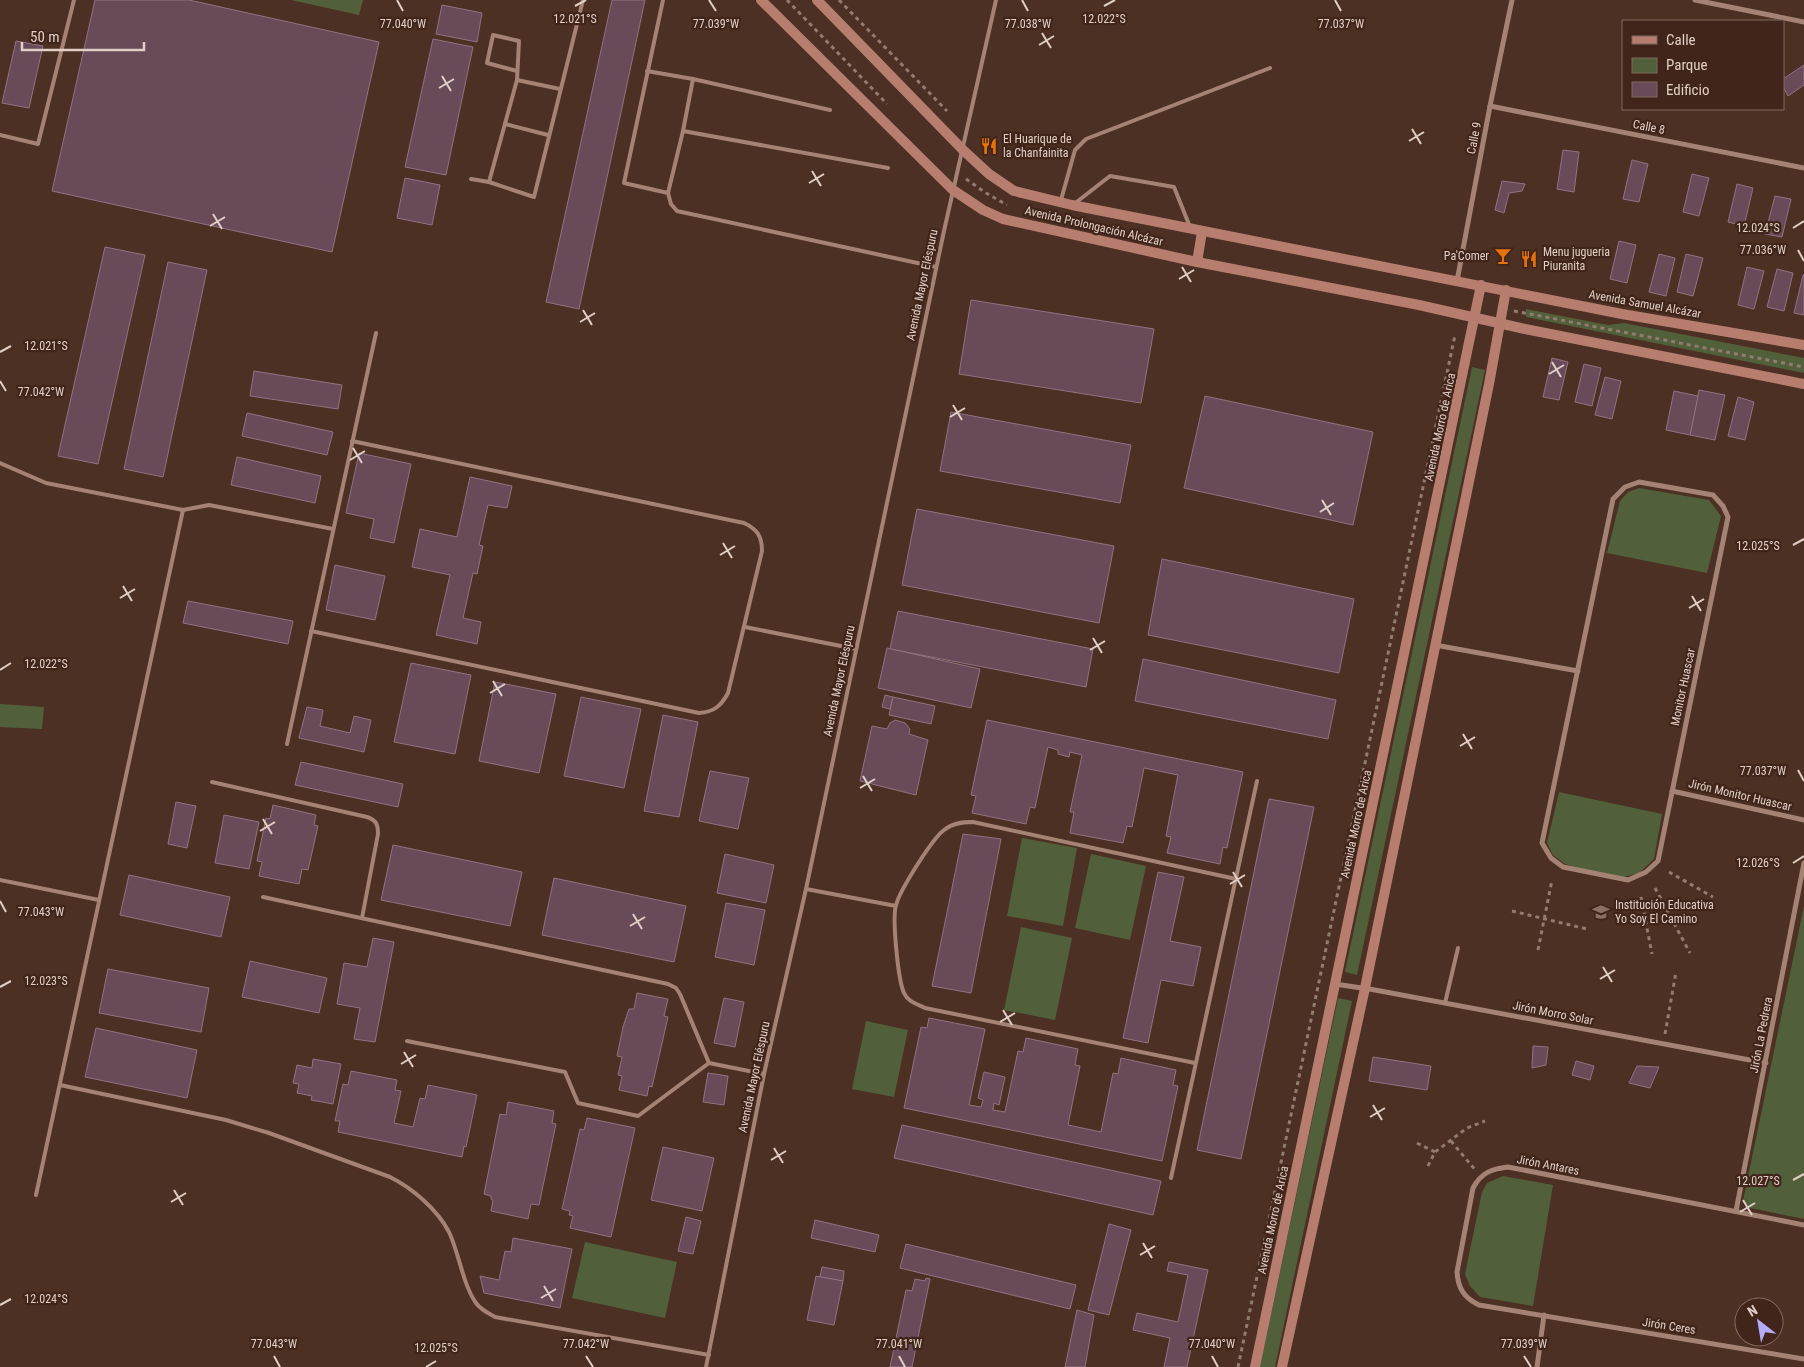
<svg xmlns="http://www.w3.org/2000/svg" width="1804" height="1367" font-family="'Roboto Condensed',sans-serif">
	<style>
		.green { fill: #51603a }
		.building { fill: #684a59; stroke: #927282 }
		.lines { fill: none; stroke-linecap: round; stroke-linejoin: round }
		.path { stroke: #927b70; stroke-width: 3; stroke-dasharray: 4 4; stroke-linecap: butt }
		.service { stroke: #a48274; stroke-width: 4 }
		.minor { stroke: #a48274; stroke-width: 5 }
		.secondary { stroke: #b77d6e; stroke-width: 10 }
		.ticks { fill: none; stroke: #e1cec6; stroke-width: 2 }
		.labels { text-anchor: middle; stroke-width: 4.5; stroke-linejoin: round; paint-order: stroke }
		.street-label { font-size: 12px; fill: #e1cec6; stroke: #41251a }
		.poi-label { font-size: 12px; fill: #e1cec6; stroke: #41251a; text-anchor: start }
		.ticks-label { font-size: 12px; text-anchor: middle; fill: #e1cec6; stroke: #41251a; stroke-width: 4.5; stroke-linejoin: round; paint-order: stroke }
	</style>
	<rect width="100%" height="100%" fill="#4c3023"/>
	<g class="green">
		<polygon points="291,0 363,0 359,15"/>
		<polygon points="1526,309 1608,325 1624,323 1804,358 1804,373 1526,317"/>
		<polygon points="1472,367 1485,370 1357,975 1345,972"/>
		<polygon points="1639,488 1709,500 1721,516 1707,573 1607,553 1620,501 1628,492"/>
		<polygon points="0,704 44,707 42,729 0,727"/>
		<polygon points="1559,792 1662,814 1654,859 1639,873 1624,877 1574,867 1565,864 1553,855 1547,843"/>
		<polygon points="1022,838 1077,848 1063,926 1007,916"/>
		<polygon points="1091,854 1146,866 1130,940 1075,928"/>
		<polygon points="1804,906 1804,1219 1750,1208 1743,1201"/>
		<polygon points="1021,927 1072,938 1055,1020 1004,1010"/>
		<polygon points="1338,998 1352,1001 1275,1367 1260,1367"/>
		<polygon points="866,1021 908,1030 894,1097 852,1089"/>
		<polygon points="1503,1176 1553,1185 1533,1306 1480,1297 1470,1286 1465,1274 1482,1192 1487,1183"/>
		<polygon points="585,1242 677,1262 665,1318 572,1298"/>
	</g>
	<g class="building">
		<polygon points="95,0 189,0 379,42 332,252 52,191"/>
		<polygon points="612,0 645,0 579,309 546,302"/>
		<polygon points="442,5 482,13 477,42 436,34"/>
		<polygon points="433,39 473,47 446,175 405,167"/>
		<polygon points="16,41 43,46 29,108 2,103"/>
		<polygon points="1804,65 1804,85 1788,96 1783,87 1783,79"/>
		<polygon points="1563,150 1579,152 1574,192 1557,189"/>
		<polygon points="1632,160 1648,164 1639,202 1623,199"/>
		<polygon points="1692,174 1709,178 1699,216 1683,212"/>
		<polygon points="405,178 440,185 432,225 397,218"/>
		<polygon points="1502,181 1525,184 1522,191 1509,193 1504,213 1495,210"/>
		<polygon points="1737,184 1753,188 1744,226 1728,222"/>
		<polygon points="1775,196 1791,199 1782,237 1765,234"/>
		<polygon points="1619,241 1636,245 1627,283 1610,279"/>
		<polygon points="105,247 145,255 98,464 58,456"/>
		<polygon points="1659,254 1675,258 1666,296 1649,292"/>
		<polygon points="1686,254 1703,258 1693,296 1677,292"/>
		<polygon points="168,262 207,270 163,477 124,469"/>
		<polygon points="1747,267 1764,271 1754,309 1738,305"/>
		<polygon points="1777,269 1793,273 1784,311 1767,307"/>
		<polygon points="1803,275 1804,275 1804,315 1794,313"/>
		<polygon points="971,300 1154,329 1141,403 959,374"/>
		<polygon points="1552,358 1568,362 1559,400 1543,397"/>
		<polygon points="1584,364 1601,368 1592,406 1575,402"/>
		<polygon points="254,371 342,385 338,409 250,396"/>
		<polygon points="1605,377 1621,381 1612,419 1595,415"/>
		<polygon points="1699,390 1725,395 1715,440 1690,435"/>
		<polygon points="1674,391 1698,396 1690,435 1666,430"/>
		<polygon points="1205,396 1373,432 1353,525 1184,488"/>
		<polygon points="1738,397 1754,402 1745,440 1728,436"/>
		<polygon points="951,412 1131,445 1120,503 940,471"/>
		<polygon points="247,413 333,432 327,455 242,436"/>
		<polygon points="359,453 411,464 394,543 370,538 374,519 346,513"/>
		<polygon points="237,457 321,476 315,503 231,485"/>
		<polygon points="470,477 512,486 507,508 488,505 479,545 483,546 477,574 473,573 463,618 481,622 477,644 436,635 450,575 412,567 420,529 457,537"/>
		<polygon points="917,509 1114,546 1099,623 902,585"/>
		<polygon points="1162,559 1354,599 1339,673 1148,635"/>
		<polygon points="335,565 385,576 375,620 326,610"/>
		<polygon points="188,601 293,621 288,644 183,623"/>
		<polygon points="898,611 1093,649 1086,687 890,649"/>
		<polygon points="887,648 980,669 971,708 878,688"/>
		<polygon points="1143,659 1336,700 1328,739 1135,701"/>
		<polygon points="411,663 471,675 455,754 394,742"/>
		<polygon points="495,682 556,694 539,773 479,761"/>
		<polygon points="885,695 893,697 890,709 882,707"/>
		<polygon points="581,697 641,709 624,788 564,776"/>
		<polygon points="893,697 935,706 931,724 889,715"/>
		<polygon points="307,707 323,710 320,726 350,733 354,716 371,720 364,752 299,738"/>
		<polygon points="663,715 698,722 679,817 644,811"/>
		<polygon points="895,720 905,723 910,729 909,734 928,740 916,795 860,781 872,726 887,729 890,723"/>
		<polygon points="987,720 1243,772 1227,848 1223,847 1220,864 1167,853 1171,837 1166,836 1178,775 1144,768 1132,827 1127,826 1123,843 1070,833 1074,812 1070,812 1082,755 1070,752 1069,757 1058,754 1058,750 1048,747 1035,808 1030,807 1026,824 972,813 976,796 971,795"/>
		<polygon points="301,762 403,784 398,807 295,785"/>
		<polygon points="710,771 749,778 738,829 699,821"/>
		<polygon points="1269,799 1314,807 1241,1159 1197,1150"/>
		<polygon points="176,802 196,806 187,848 168,844"/>
		<polygon points="273,805 316,815 314,825 318,826 308,870 302,869 299,884 259,876 262,862 257,861 266,818 270,819"/>
		<polygon points="224,815 259,822 249,869 215,863"/>
		<polygon points="963,834 1001,839 971,993 932,986"/>
		<polygon points="393,845 522,872 510,926 381,900"/>
		<polygon points="725,854 774,865 766,903 717,893"/>
		<polygon points="1158,872 1184,877 1170,941 1201,947 1193,986 1161,980 1148,1043 1123,1038"/>
		<polygon points="129,875 230,897 221,937 120,915"/>
		<polygon points="554,878 686,906 674,962 542,935"/>
		<polygon points="726,903 765,910 754,965 715,957"/>
		<polygon points="373,938 394,942 375,1042 354,1039 360,1008 337,1004 344,963 367,967"/>
		<polygon points="250,961 327,978 319,1013 242,997"/>
		<polygon points="108,969 209,988 201,1032 99,1013"/>
		<polygon points="637,993 668,999 664,1016 668,1017 652,1087 649,1086 647,1096 619,1090 622,1076 618,1075 622,1057 617,1056 623,1027 629,1009 634,1009"/>
		<polygon points="724,998 744,1002 735,1047 714,1043"/>
		<polygon points="929,1018 985,1029 969,1105 981,1107 983,1100 978,1098 984,1072 1005,1077 999,1105 994,1103 993,1110 1005,1112 1018,1051 1023,1052 1026,1038 1078,1049 1075,1065 1080,1066 1068,1125 1101,1132 1113,1073 1118,1074 1121,1058 1176,1070 1173,1085 1178,1086 1162,1161 904,1108 921,1027 927,1028"/>
		<polygon points="96,1028 197,1050 187,1098 85,1077"/>
		<polygon points="1533,1046 1548,1047 1546,1065 1532,1068"/>
		<polygon points="1373,1057 1431,1066 1427,1090 1369,1081"/>
		<polygon points="313,1059 341,1064 333,1104 311,1100 312,1096 297,1093 299,1084 293,1083 297,1065 312,1068"/>
		<polygon points="1576,1061 1594,1066 1590,1080 1572,1075"/>
		<polygon points="1637,1066 1659,1067 1650,1088 1629,1083"/>
		<polygon points="351,1071 397,1080 395,1090 401,1091 394,1123 413,1127 420,1098 425,1099 428,1085 477,1095 466,1147 464,1146 462,1157 338,1132 340,1121 335,1121 343,1084 348,1085"/>
		<polygon points="708,1073 728,1076 724,1105 703,1102"/>
		<polygon points="508,1102 554,1111 552,1123 556,1124 539,1205 531,1204 528,1219 491,1211 493,1200 491,1199 491,1196 484,1194 500,1114 506,1115"/>
		<polygon points="587,1118 635,1128 611,1237 570,1228 573,1216 569,1215 570,1211 562,1209 580,1129 584,1130"/>
		<polygon points="902,1125 1161,1181 1153,1215 894,1158"/>
		<polygon points="663,1147 714,1158 702,1211 651,1200"/>
		<polygon points="686,1217 701,1221 693,1254 678,1251"/>
		<polygon points="815,1220 879,1235 875,1252 811,1238"/>
		<polygon points="1109,1224 1131,1230 1109,1315 1088,1310"/>
		<polygon points="513,1238 572,1249 560,1308 484,1293 480,1276 499,1280 505,1251 511,1252"/>
		<polygon points="906,1244 1076,1285 1070,1309 900,1268"/>
		<polygon points="1169,1262 1208,1270 1187,1367 1164,1367 1170,1338 1133,1330 1137,1313 1178,1322 1188,1275 1167,1271"/>
		<polygon points="822,1267 844,1271 843,1281 820,1277"/>
		<polygon points="816,1276 843,1281 834,1325 807,1320"/>
		<polygon points="926,1278 930,1279 912,1367 890,1367 906,1290 912,1291 915,1279 925,1281"/>
		<polygon points="1077,1310 1094,1315 1085,1367 1065,1367"/>
	</g>
	<g class="lines">
		<g class="path">
			<polyline points="787,0 887,104"/>
			<polyline points="839,0 947,111"/>
			<polyline points="966,179 986,193 1007,205"/>
			<polyline points="1514,311 1804,367"/>
			<polyline points="1669,872 1713,897"/>
			<polyline points="1655,888 1690,953"/>
			<polyline points="1641,897 1652,954"/>
			<polyline points="1512,911 1587,929"/>
			<polyline points="1538,950 1552,880"/>
			<polyline points="1665,1034 1676,972"/>
			<polyline points="1451,1141 1476,1171"/>
			<polyline points="1417,1143 1435,1152"/>
			<polyline points="1428,1166 1435,1152 1467,1128 1485,1121"/>
			<polyline points="1238,1367 1455,335"/>
		</g>
		<g class="service">
			<polyline points="663,0 624,183 668,193"/>
			<polyline points="647,71 693,79 830,110"/>
			<polyline points="693,79 683,131 668,193 671,204 677,211 936,267"/>
			<polyline points="517,80 560,89"/>
			<polyline points="505,124 548,135"/>
			<polyline points="683,131 888,168"/>
			<polyline points="0,135 38,144 74,0"/>
			<polyline points="471,179 489,182 534,197 583,0"/>
			<polyline points="489,182 517,80 519,41 493,35 487,63 517,71"/>
			<polyline points="1061,200 1075,150 1086,139 1270,68"/>
			<polyline points="1074,204 1110,176 1174,187 1190,227"/>
			<polyline points="0,463 46,483 183,510 209,505 333,529"/>
			<polyline points="745,627 856,649"/>
			<path d="M311 631 699 713C714 712 721 706 728 693L762 551C762 536 757 529 744 523L352 441"/>
			<polyline points="287,744 376,333"/>
			<path d="M212 782 367 817C376 820 378 824 378 834L362 918"/>
			<polyline points="0,880 99,900"/>
			<polyline points="806,889 896,906"/>
			<polyline points="263,897 668,984 676,988 680,994 709,1063 764,1074"/>
			<polyline points="1445,1003 1458,948"/>
			<polyline points="407,1041 565,1072 578,1103 638,1116 709,1063"/>
			<path d="M1195 1063 925 1008C917 1004 908 1002 904 993 898 980 892 918 896 905 900 890 932 839 944 830 952 823 962 822 973 822L1236 879"/>
			<path d="M60 1085 226 1120 269 1133 390 1177C412 1188 437 1209 449 1232 459 1253 463 1285 476 1303 481 1310 488 1313 495 1317L709 1355"/>
			<polyline points="1171,1178 1257,781"/>
			<polyline points="36,1195 183,510"/>
			<polyline points="706,1367 764,1074 806,889 944,231 996,0"/>
		</g>
		<g class="minor">
			<polyline points="1695,0 1804,22"/>
			<polyline points="1490,106 1804,168"/>
			<polyline points="1457,281 1490,106 1512,0"/>
			<polygon points="1639,482 1713,495 1723,506 1728,517 1658,861 1646,872 1628,880 1563,867 1551,858 1542,843 1613,499 1625,487"/>
			<polyline points="1435,645 1578,671"/>
			<polyline points="1672,791 1804,820"/>
			<polyline points="1335,984 1375,990 1766,1063"/>
			<polyline points="1736,1211 1804,863"/>
			<path d="M1804 1225 1508 1167C1491 1169 1481 1173 1473 1188L1457 1272C1458 1288 1464 1298 1479 1305L1804 1359"/>
			<polyline points="1537,1367 1544,1315"/>
		</g>
		<g class="secondary">
			<polyline points="761,0 953,190 983,210 1003,219 1197,262 1419,305 1525,329 1804,384"/>
			<polyline points="817,0 963,150 989,174 1014,191 1072,205 1622,314 1804,345"/>
			<polyline points="1197,262 1202,232"/>
			<polyline points="1255,1367 1481,285"/>
			<polyline points="1282,1367 1365,988 1489,384 1506,290"/>
		</g>
	</g>
	<path class="ticks" d="M397 0 403 11M709 0 716 11M1022 0 1028 11M1335 0 1341 11M575 6 586 0M1104 6 1115 0M1042 33 1051 48M1039 45 1054 36M442 76 451 91M439 88 454 79M1412 129 1421 144M1409 141 1424 132M812 171 821 186M809 183 824 174M213 214 222 229M210 226 225 217M1793 228 1804 221M1798 250 1804 261M1182 267 1191 282M1179 279 1194 270M583 310 592 325M580 322 595 313M0 352 11 346M1552 362 1561 377M1549 374 1564 365M0 381 6 391M953 405 962 420M950 417 965 408M353 448 362 463M350 460 365 451M1322 500 1331 515M1320 512 1334 503M723 543 732 558M1793 545 1804 539M720 555 735 546M123 586 132 601M1692 596 1701 611M120 598 135 589M1689 608 1704 599M1093 638 1102 653M1090 650 1105 641M0 670 11 663M493 681 502 696M490 693 505 684M1463 734 1472 749M1460 746 1475 737M1798 770 1804 781M863 776 872 791M860 788 875 779M263 819 272 834M260 831 275 822M1793 863 1804 856M1233 872 1242 887M1230 884 1245 875M0 901 6 912M633 914 642 929M630 926 645 917M1603 967 1612 982M1600 979 1615 970M0 987 11 981M1003 1010 1012 1025M1000 1022 1015 1013M404 1052 413 1067M401 1064 416 1055M1373 1105 1382 1120M1370 1117 1385 1108M774 1148 783 1163M771 1160 786 1151M1793 1180 1804 1174M174 1190 183 1205M1743 1200 1752 1215M171 1202 186 1193M1740 1212 1755 1203M1143 1243 1152 1258M1140 1255 1155 1246M544 1286 553 1301M541 1298 556 1289M0 1305 11 1299M274 1356 280 1367M586 1356 593 1367M899 1356 905 1367M1212 1356 1218 1367M1524 1356 1531 1367M426 1367 436 1361"/>
	<defs>
		<g id="restaurant-bare" transform="scale(1.35)"><path d="M-5-6h1v4h1v-4h1v4h1v-4h1v5L-1.5 .5V6h-2V.5L-5-1ZM5-6V6H3V1.5H1.5Q1.5-4 5-6Z" fill="#e8710a" stroke="#41251a" stroke-width="2.5" paint-order="stroke"/></g>
		<g id="bar-bare" transform="scale(1.35)"><path d="M-6-5H6L.8 .8V4.5H3.5V6h-7V4.5H-.8V.8Z" fill="#e8710a" stroke="#41251a" stroke-width="2.5" paint-order="stroke"/></g>
		<g id="school-bare" transform="scale(1.35)"><path d="M0-5L7-2L0 1L-7-2ZM-4 1L0 2.5L4 1V4Q0 6-4 4Z" fill="#8d6e63" stroke="#41251a" stroke-width="2.5" paint-order="stroke"/></g>
	</defs>
	<g fill-rule="evenodd">
		<use href="#restaurant-bare" x="989" y="146"/>
		<use href="#bar-bare" x="1503" y="256"/>
		<use href="#restaurant-bare" x="1529" y="259"/>
		<use href="#school-bare" x="1601" y="912"/>
	</g>
	<g class="labels">
		<g class="street-label">
			<text transform="translate(1649 127) rotate(11)" y="4">Calle 8</text>
			<text transform="translate(1474 138) rotate(-79)" y="4">Calle 9</text>
			<text transform="translate(1094 226) rotate(13)" y="4">Avenida Prolongación Alcázar</text>
			<text transform="translate(922 285) rotate(-78)" y="4">Avenida Mayor Eléspuru</text>
			<text transform="translate(1645 304) rotate(10)" y="4">Avenida Samuel Alcázar</text>
			<text transform="translate(1440 427) rotate(-78)" y="4">Avenida Morro de Arica</text>
			<text transform="translate(839 681) rotate(-78)" y="4">Avenida Mayor Eléspuru</text>
			<text transform="translate(1683 687) rotate(-78)" y="4">Monitor Huascar</text>
			<text transform="translate(1740 795) rotate(13)" y="4">Jirón Monitor Huascar</text>
			<text transform="translate(1356 824) rotate(-78)" y="4">Avenida Morro de Arica</text>
			<text transform="translate(1553 1013) rotate(11)" y="4">Jirón Morro Solar</text>
			<text transform="translate(1761 1035) rotate(-79)" y="4">Jirón La Pedrera</text>
			<text transform="translate(754 1077) rotate(-78)" y="4">Avenida Mayor Eléspuru</text>
			<text transform="translate(1548 1165) rotate(11)" y="4">Jirón Antares</text>
			<text transform="translate(1273 1220) rotate(-78)" y="4">Avenida Morro de Arica</text>
			<text transform="translate(1669 1326) rotate(9)" y="4">Jirón Ceres</text>
		</g>
		<g class="poi-label">
			<text x="1003" y="143">El Huarique de<tspan x="1003" dy="14">la Chanfainita</tspan></text>
			<text x="1543" y="256">Menu jugueria<tspan x="1543" dy="14">Piuranita</tspan></text>
			<text x="1489" y="260" text-anchor="end">Pa'Comer</text>
			<text x="1615" y="909">Institución Educativa<tspan x="1615" dy="14">Yo Soy El Camino</tspan></text>
		</g>
	</g>
	<g class="ticks-label">
		<text x="575" y="23">12.021°S</text>
		<text x="1104" y="23">12.022°S</text>
		<text x="403" y="28">77.040°W</text>
		<text x="716" y="28">77.039°W</text>
		<text x="1028" y="28">77.038°W</text>
		<text x="1341" y="28">77.037°W</text>
		<text x="1758" y="232">12.024°S</text>
		<text x="1763" y="254">77.036°W</text>
		<text x="46" y="350">12.021°S</text>
		<text x="41" y="396">77.042°W</text>
		<text x="1758" y="550">12.025°S</text>
		<text x="46" y="668">12.022°S</text>
		<text x="1763" y="775">77.037°W</text>
		<text x="1758" y="867">12.026°S</text>
		<text x="41" y="916">77.043°W</text>
		<text x="46" y="985">12.023°S</text>
		<text x="1758" y="1185">12.027°S</text>
		<text x="46" y="1303">12.024°S</text>
		<text x="274" y="1348">77.043°W</text>
		<text x="586" y="1348">77.042°W</text>
		<text x="899" y="1348">77.041°W</text>
		<text x="1212" y="1348">77.040°W</text>
		<text x="1524" y="1348">77.039°W</text>
		<text x="436" y="1352">12.025°S</text>
	</g>
	<rect x="1622" y="20" width="162" height="90" fill="#41251a" stroke="#81695f"/>
	<rect x="1632" y="36" width="25" height="8" fill="#b77d6e" stroke="#81695f"/>
	<text x="1666" y="45" font-size="15" fill="#e1cec6">Calle</text>
	<rect x="1632" y="58" width="25" height="15" fill="#51603a" stroke="#81695f"/>
	<text x="1666" y="70" font-size="15" fill="#e1cec6">Parque</text>
	<rect x="1632" y="82" width="25" height="15" fill="#684a59" stroke="#81695f"/>
	<text x="1666" y="95" font-size="15" fill="#e1cec6">Edificio</text>
	<g transform="translate(1759 1322) rotate(329)"><circle r="24" fill="#41251a" stroke="#81695f"/>
	<path d="M0-4L9 19L0 12L-9 19Z" fill="#b3adf9"/>
	<text y="-8" font-size="14" font-weight="bold" text-anchor="middle" fill="#e1cec6">N</text>
	</g>
	<path d="M22 42v8h122v-8" fill="none" stroke="#e1cec6" stroke-width="2.5"/>
	<text x="30" y="42" font-size="15" fill="#e1cec6" stroke="#41251a" stroke-width="4" paint-order="stroke">50 m</text>
</svg>
